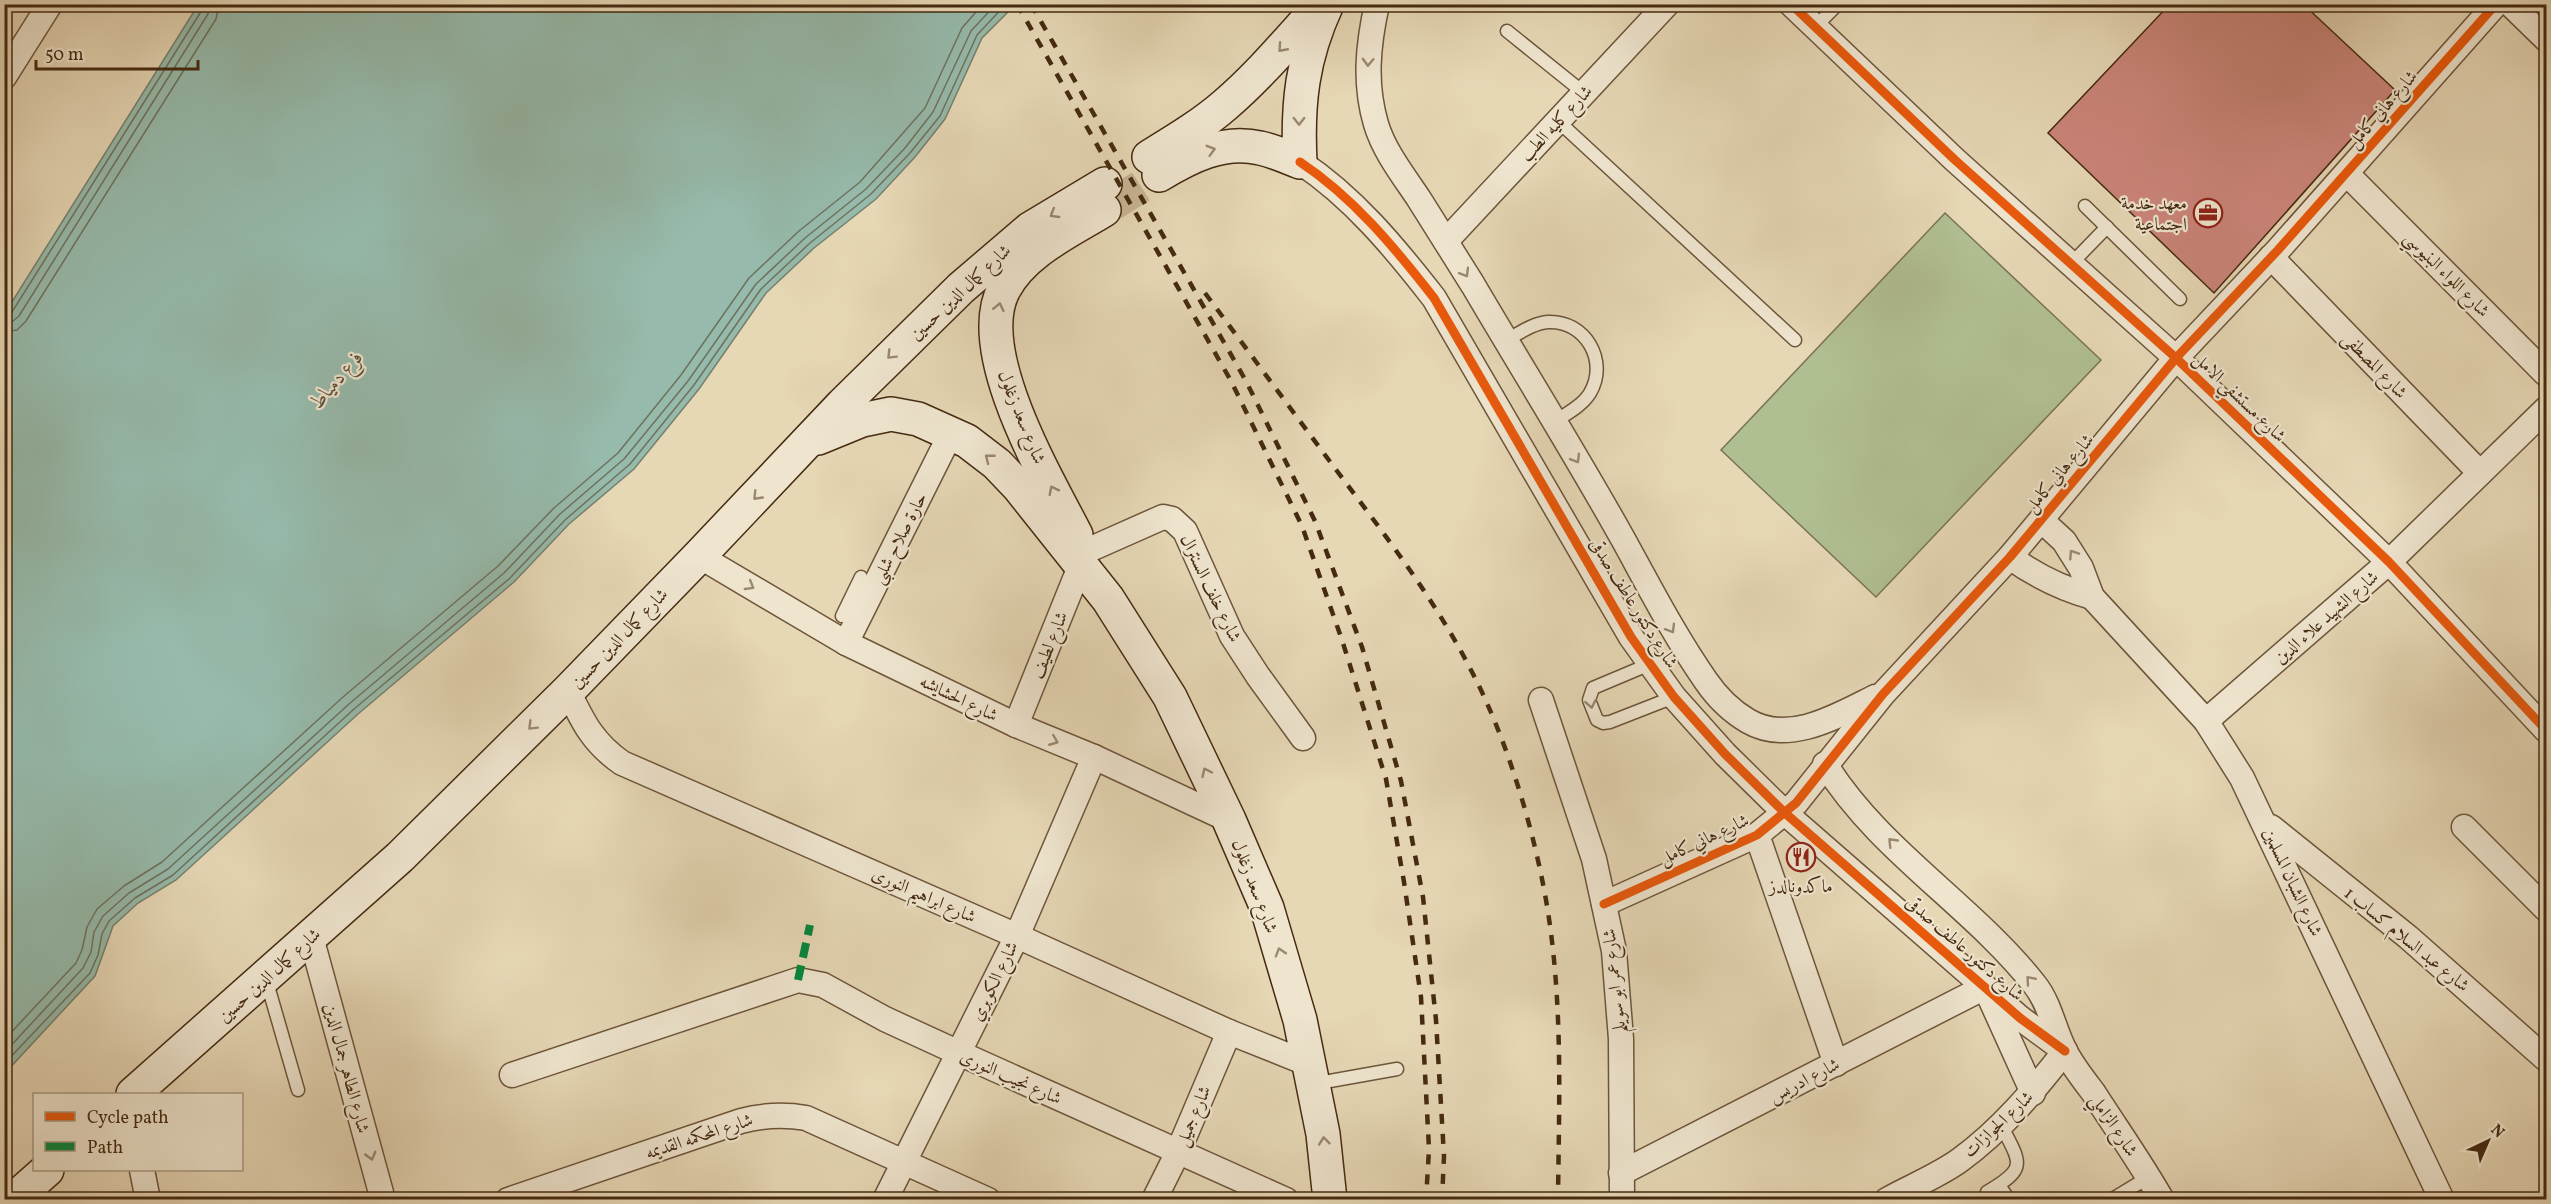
<svg xmlns="http://www.w3.org/2000/svg" width="2551" height="1204" font-family="Vollkorn,Amiri,serif">
	<style>
		.green { fill: #b0bf92; stroke: #7a7452; stroke-width: 1.5 }
		.water { fill: #96baab; stroke: #76806d; stroke-width: 1.5 }
		.lines { fill: none; stroke-linecap: round; stroke-linejoin: round }
		.shore { stroke: #6e725e; stroke-width: 1.5 }
		.building { fill: #cb857a; stroke: #452a11; stroke-width: 1.5 }
		.secondary-tunnel { stroke: #c6b494; stroke-width: 33; stroke-dasharray: 33 16; stroke-linecap: butt }
		.service-casing { stroke: #6d553a; stroke-width: 15 }
		.minor-casing { stroke: #6d553a; stroke-width: 27 }
		.secondary-casing { stroke: #452a11; stroke-width: 36 }
		.service { stroke: #efe5cf; stroke-width: 12 }
		.minor { stroke: #efe5cf; stroke-width: 24 }
		.secondary { stroke: #efe5cf; stroke-width: 33 }
		.rail { stroke: #452a11; stroke-width: 4.5; stroke-dasharray: 10 10; stroke-linecap: butt }
		.quiet { stroke: #00873e; stroke-width: 8; stroke-dasharray: 15 8; stroke-linecap: butt }
		.cycleway-casing { stroke: #efe5cf; stroke-width: 13 }
		.cycleway { stroke: #e8590c; stroke-width: 9 }
		.oneway { stroke: #9a8870 }
		.labels { text-anchor: middle; stroke-width: 4.5; stroke-linejoin: round; paint-order: stroke }
		.street-label { font-size: 18px; fill: #452a11; stroke: #efe5cf }
		.poi-label { font-size: 18px; fill: #452a11; stroke: #efe5cf; text-anchor: end }
		.water-label { font-size: 20px; font-style: italic; fill: #594e38; stroke: #efe5cf }
	</style>
	<rect width="100%" height="100%" fill="#e6d7b5"/>
	<filter id="stains"><feTurbulence type="fractalNoise" baseFrequency=".00333" numOctaves="4"/><feColorMatrix values="0 0 0 0 .2 0 0 0 0 .09 0 0 0 0 .02 0 0 0 .5 -.17"/></filter>
	<radialGradient id="worn" r=".72"><stop offset=".6" stop-color="#630" stop-opacity="0"/><stop offset="1" stop-color="#630" stop-opacity=".3"/></radialGradient>
	<polygon class="green" points="1945,213 2101,360 1876,597 1721,450"/>
	<polygon class="water" points="198,5 1015,5 982,38 945,119 915,157 876,199 814,248 766,293 699,389 634,469 569,524 514,582 358,714 176,880 138,903 113,926 95,976 5,1073 5,313"/>
	<g class="lines">
		<g class="shore">
			<polyline points="4,315 12,312 202,10 203,4"/>
			<polyline points="4,323 13,321 19,316 208,14 210,4"/>
			<polyline points="4,332 17,330 26,321 216,19 219,4"/>
			<polyline points="4,1040 76,963 82,950 87,927 97,909 124,886 162,862 343,697 498,566 554,508 618,453 681,375 749,278 799,231 860,182 925,108 962,28 983,4"/>
			<polyline points="4,1053 83,968 91,952 94,932 103,916 129,893 168,869 349,704 504,573 560,514 624,459 688,381 756,284 805,238 866,189 905,148 933,112 971,31 996,4"/>
			<polyline points="4,1064 90,973 98,955 102,934 109,921 135,898 173,875 354,709 510,578 565,520 630,464 694,385 761,289 810,243 871,194 910,153 940,116 977,35 1006,4"/>
		</g>
	</g>
	<polygon class="building" points="2170,4 2303,4 2395,90 2214,293 2048,133"/>
	<g class="lines">
		<polyline class="secondary-tunnel" points="1113,204 1159,175"/>
		<g class="service-casing">
			<g id="service">
				<polyline points="1815,27 1838,4"/>
				<polyline points="1507,31 1584,93"/>
				<polyline points="1558,121 1795,340"/>
				<polyline points="2085,206 2180,299"/>
				<polyline points="2070,265 2107,227"/>
				<path d="M1505 341C1518 334 1533 323 1548 322 1585 320 1609 361 1590 393 1582 406 1566 414 1554 422"/>
				<polyline points="842,616 861,577"/>
				<polyline points="1650,664 1593,688 1589,700 1597,720 1603,723 1610,722 1674,697"/>
				<polyline points="266,979 298,1090"/>
				<polyline points="1313,1084 1397,1069"/>
				<polyline points="1999,1185 2009,1200"/>
				<path d="M1987 1192C2028 1168 2021 1164 2001 1125"/>
				<polyline points="2091,1200 2108,1200"/>
				<polyline points="2111,1200 2149,1177"/>
			</g>
		</g>
		<g class="minor-casing">
			<g id="minor">
				<path d="M1377 4C1368 45 1364 83 1376 124 1384 151 1403 175 1419 199 1437 228 1455 256 1473 285 1523 370 1575 453 1623 539 1650 588 1674 635 1706 681 1717 697 1731 711 1748 721 1789 745 1837 716 1875 697"/>
				<polyline points="1791,4 1955,160 2176,358 2389,562 2546,730"/>
				<polyline points="2510,4 2546,39"/>
				<polyline points="4,77 50,4"/>
				<path d="M1300 162C1353 197 1395 248 1434 298L1631 637 1674 697 1725 754 1785 813 2020 1018 2065 1051"/>
				<polyline points="2347,174 2546,374"/>
				<polyline points="1446,241 1667,4"/>
				<polyline points="2271,257 2480,473"/>
				<polyline points="2041,520 2064,541 2081,568 2092,597 2206,721 2242,778 2442,1200"/>
				<polyline points="1084,552 1163,517 1172,519 1185,531 1232,636 1258,676 1303,738"/>
				<polyline points="699,556 846,643 1016,725 1094,757 1229,820"/>
				<path d="M2010 557C2036 576 2060 588 2092 597"/>
				<polyline points="846,643 951,433"/>
				<path d="M568 691C583 722 593 743 622 763L1017 936 1229 1032 1309 1064"/>
				<polyline points="1541,700 1594,859 1614,951 1621,1039 1622,1200"/>
				<polyline points="2206,721 2389,562 2546,409"/>
				<polyline points="1016,725 1081,564"/>
				<path d="M1825 764C1879 851 1972 905 2035 985 2050 1004 2054 1030 2065 1051 2072 1065 2083 1079 2093 1092 2116 1128 2141 1163 2162 1200"/>
				<polyline points="2271,827 2408,937 2546,1059"/>
				<polyline points="2464,827 2546,909"/>
				<polyline points="1757,835 1836,1064"/>
				<polyline points="1604,904 1757,835 1796,803 1883,694 2010,557 2176,358 2278,250 2496,4"/>
				<polyline points="311,937 383,1200"/>
				<polyline points="512,1075 798,980 823,985 885,1019 959,1053 1286,1200"/>
				<polyline points="142,1170 148,1200"/>
				<polyline points="1621,1173 1985,987 2033,1093"/>
				<path d="M508 1200 741 1121C764 1115 783 1114 806 1118L988 1200"/>
				<polyline points="885,1200 1017,936 1094,757"/>
				<polyline points="1154,1200 1178,1152 1229,1032"/>
				<path d="M1887 1200C1910 1187 1938 1176 1960 1160 2001 1130 2034 1091 2065 1051"/>
			</g>
		</g>
		<g class="secondary-casing">
			<g id="secondary">
				<path d="M1149 157C1175 141 1202 125 1225 105 1259 76 1288 41 1318 8"/>
				<path d="M1159 175C1189 157 1223 139 1260 148 1274 151 1287 157 1300 162 1297 104 1302 58 1327 4"/>
				<polyline points="818,438 862,420 891,414 918,419 967,441 997,464 1018,486 1108,599 1170,697 1229,820 1267,908 1300,1020 1323,1134 1330,1200"/>
				<path d="M1076 535C1047 478 971 351 1004 289 1023 252 1070 231 1104 210"/>
				<polyline points="133,1094 400,857 568,691 699,556 843,404 961,288 1030,229 1105,184"/>
				<polyline points="13,1200 47,1170"/>
			</g>
		</g>
		<use href="#service" class="service"/>
		<use href="#minor" class="minor"/>
		<use href="#secondary" class="secondary"/>
		<g class="rail">
			<polyline points="1017,4 1231,381 1302,526 1342,640 1386,779 1404,882 1421,997 1429,1149 1426,1200"/>
			<polyline points="1031,4 1246,381 1315,521 1362,647 1401,781 1423,897 1436,1020 1444,1156 1442,1200"/>
			<path d="M1205 293C1249 352 1293 412 1337 471 1385 535 1436 601 1472 672 1508 741 1536 836 1548 912 1563 1008 1559 1103 1558 1200"/>
		</g>
		<polyline class="quiet" points="798,980 810,925"/>
		<g class="cycleway-casing">
			<g id="cycleway">
				<polyline points="1791,4 1955,160 2176,358 2389,562 2546,730"/>
				<path d="M1300 162C1353 197 1395 248 1434 298L1631 637 1674 697 1725 754 1785 813 2020 1018 2065 1051"/>
				<polyline points="1604,904 1757,835 1796,803 1883,694 2010,557 2176,358 2278,250 2496,4"/>
			</g>
		</g>
		<use href="#cycleway" class="cycleway"/>
	</g>
	<defs><path id="oneway-chevron" d="M-2-3.5L2.5 0L-2 3.5" fill="none" stroke-width="1.6" stroke-linecap="round" stroke-linejoin="round" transform="scale(1.5)"/></defs>
	<g class="oneway">
		<use href="#oneway-chevron" transform="translate(1282 48) rotate(132)"/>
		<use href="#oneway-chevron" transform="translate(1368 62) rotate(92)"/>
		<use href="#oneway-chevron" transform="translate(1299 121) rotate(90)"/>
		<use href="#oneway-chevron" transform="translate(1211 150) rotate(-16)"/>
		<use href="#oneway-chevron" transform="translate(1054 214) rotate(149)"/>
		<use href="#oneway-chevron" transform="translate(1465 273) rotate(59)"/>
		<use href="#oneway-chevron" transform="translate(999 307) rotate(-77)"/>
		<use href="#oneway-chevron" transform="translate(891 355) rotate(135)"/>
		<use href="#oneway-chevron" transform="translate(989 458) rotate(-142)"/>
		<use href="#oneway-chevron" transform="translate(1576 459) rotate(59)"/>
		<use href="#oneway-chevron" transform="translate(1053 490) rotate(-117)"/>
		<use href="#oneway-chevron" transform="translate(757 496) rotate(134)"/>
		<use href="#oneway-chevron" transform="translate(2073 554) rotate(-123)"/>
		<use href="#oneway-chevron" transform="translate(750 586) rotate(31)"/>
		<use href="#oneway-chevron" transform="translate(1671 629) rotate(59)"/>
		<use href="#oneway-chevron" transform="translate(1591 704) rotate(79)"/>
		<use href="#oneway-chevron" transform="translate(532 726) rotate(135)"/>
		<use href="#oneway-chevron" transform="translate(1054 741) rotate(22)"/>
		<use href="#oneway-chevron" transform="translate(1206 772) rotate(-115)"/>
		<use href="#oneway-chevron" transform="translate(1892 842) rotate(-134)"/>
		<use href="#oneway-chevron" transform="translate(1280 952) rotate(-107)"/>
		<use href="#oneway-chevron" transform="translate(2030 980) rotate(-131)"/>
		<use href="#oneway-chevron" transform="translate(1324 1141) rotate(-96)"/>
		<use href="#oneway-chevron" transform="translate(371 1156) rotate(75)"/>
	</g>
	<defs>
		<g id="office-ring" transform="scale(1.5)"><circle r="9.5" fill="#efe5cf" stroke="#8f2418" stroke-width="1.5"/><path d="M-6-3h4V-5.5h4V-3h4V5H-6ZM-1-4.5V-3h2v-1.5ZM-6 0V1H6V0Z" fill="#8f2418"/></g>
		<g id="restaurant-ring" transform="scale(1.5)"><circle r="9.5" fill="#efe5cf" stroke="#8f2418" stroke-width="1.5"/><path d="M-5-6h1v4h1v-4h1v4h1v-4h1v5L-1.5 .5V6h-2V.5L-5-1ZM5-6V6H3V1.5H1.5Q1.5-4 5-6Z" fill="#8f2418"/></g>
	</defs>
	<g fill-rule="evenodd">
		<use href="#office-ring" x="2208" y="213"/>
		<use href="#restaurant-ring" x="1801" y="857"/>
	</g>
	<g class="labels">
		<g class="street-label">
			<text transform="translate(2382 109) rotate(-49)" y="6">شارع هاني كامل</text>
			<text transform="translate(1556 123) rotate(-47)" y="6">شارع كليه الطب</text>
			<text transform="translate(2447 274) rotate(45)" y="6">شارع اللواء البنيوسي</text>
			<text transform="translate(960 292) rotate(-43)" y="6">شارع كمال الدين حسين</text>
			<text transform="translate(2375 365) rotate(46)" y="6">شارع المصطفى</text>
			<text transform="translate(2240 397) rotate(44)" y="6">شارع مستشفي الامل</text>
			<text transform="translate(1022 417) rotate(68)" y="6">شارع سعد زغلول</text>
			<text transform="translate(2059 473) rotate(-50)" y="6">شارع هاني كامل</text>
			<text transform="translate(899 538) rotate(-63)" y="6">حارة صلاح شلبى</text>
			<text transform="translate(1211 588) rotate(64)" y="6">شارع خلف السنترال</text>
			<text transform="translate(1634 603) rotate(58)" y="6">شارع دكتور عاطف صدقى</text>
			<text transform="translate(2326 617) rotate(-41)" y="6">شارع الشهيد علاء الدين</text>
			<text transform="translate(619 638) rotate(-46)" y="6">شارع كمال الدين حسين</text>
			<text transform="translate(1049 645) rotate(-68)" y="6">شارع لطيف</text>
			<text transform="translate(959 698) rotate(26)" y="6">شارع الحشايشه</text>
			<text transform="translate(1704 839) rotate(-25)" y="6">شارع هاني كامل</text>
			<text transform="translate(2293 882) rotate(65)" y="6">شارع الشبان المسلمين</text>
			<text transform="translate(1255 886) rotate(69)" y="6">شارع سعد زغلول</text>
			<text transform="translate(924 895) rotate(24)" y="6">شارع ابراهيم النورى</text>
			<text transform="translate(2407 939) rotate(39)" y="6">شارع عبد السلام كساب 1</text>
			<text transform="translate(1965 948) rotate(41)" y="6">شارع دكتور عاطف صدقى</text>
			<text transform="translate(269 975) rotate(-42)" y="6">شارع كمال الدين حسين</text>
			<text transform="translate(994 981) rotate(-64)" y="6">شارع الكوبري</text>
			<text transform="translate(1614 981) rotate(-96)" y="6">شارع عمر ابو سويلم</text>
			<text transform="translate(347 1068) rotate(75)" y="6">شارع الطاهر جمال الدين</text>
			<text transform="translate(1011 1077) rotate(24)" y="6">شارع نجيب النورى</text>
			<text transform="translate(1804 1080) rotate(-27)" y="6">شارع ادريس</text>
			<text transform="translate(1193 1116) rotate(-67)" y="6">شارع جميل</text>
			<text transform="translate(1998 1124) rotate(-43)" y="6">شارع الجوازات</text>
			<text transform="translate(2114 1125) rotate(56)" y="6">شارع الزاملي</text>
			<text transform="translate(699 1136) rotate(-18)" y="6">شارع المحكمه القديمه</text>
		</g>
		<g class="poi-label">
			<text x="2187" y="209">معهد خدمة<tspan x="2187" dy="21">اجتماعية</tspan></text>
			<text x="1801" y="892" text-anchor="middle">ماكدونالدز</text>
		</g>
		<g class="water-label">
			<text transform="translate(336 379) rotate(-49)" y="7">فرع دمياط</text>
		</g>
	</g>
	<rect width="2551" height="1204" fill="none" stroke="#e6d7b5" stroke-width="24"/>
	<rect x="6" y="6" width="2539" height="1192" fill="none" stroke="#452a11" stroke-width="3"/>
	<rect x="12" y="12" width="2527" height="1180" fill="none" stroke="#452a11" stroke-width="1.5"/>
	<rect x="33" y="1093" width="210" height="78" fill="#efe5cf" stroke="#ab9a83" stroke-width="1.5"/>
	<rect x="45" y="1112" width="30" height="9" fill="#e8590c" stroke="#ab9a83" stroke-width="1.5"/>
	<text x="87" y="1123" font-size="18" fill="#452a11">Cycle path</text>
	<rect x="45" y="1142" width="30" height="9" fill="#00873e" stroke="#ab9a83" stroke-width="1.5"/>
	<text x="87" y="1153" font-size="18" fill="#452a11">Path</text>
	<g transform="translate(2488 1141) rotate(44)" stroke="#efe5cf" stroke-width="4.5" paint-order="stroke">
	<path d="M0-4.5L10 22L0 15L-10 22Z" fill="#452a11"/>
	<text y="-9" font-size="16" font-weight="bold" text-anchor="middle" fill="#452a11">N</text>
	</g>
	<path d="M36 60v9h162v-9" fill="none" stroke="#452a11" stroke-width="3"/>
	<text x="45" y="60" font-size="18" fill="#452a11" stroke="#efe5cf" stroke-width="4.5" paint-order="stroke">50 m</text>
	<rect width="100%" height="100%" filter="url(#stains)"/>
	<rect width="100%" height="100%" fill="url(#worn)"/>
</svg>
